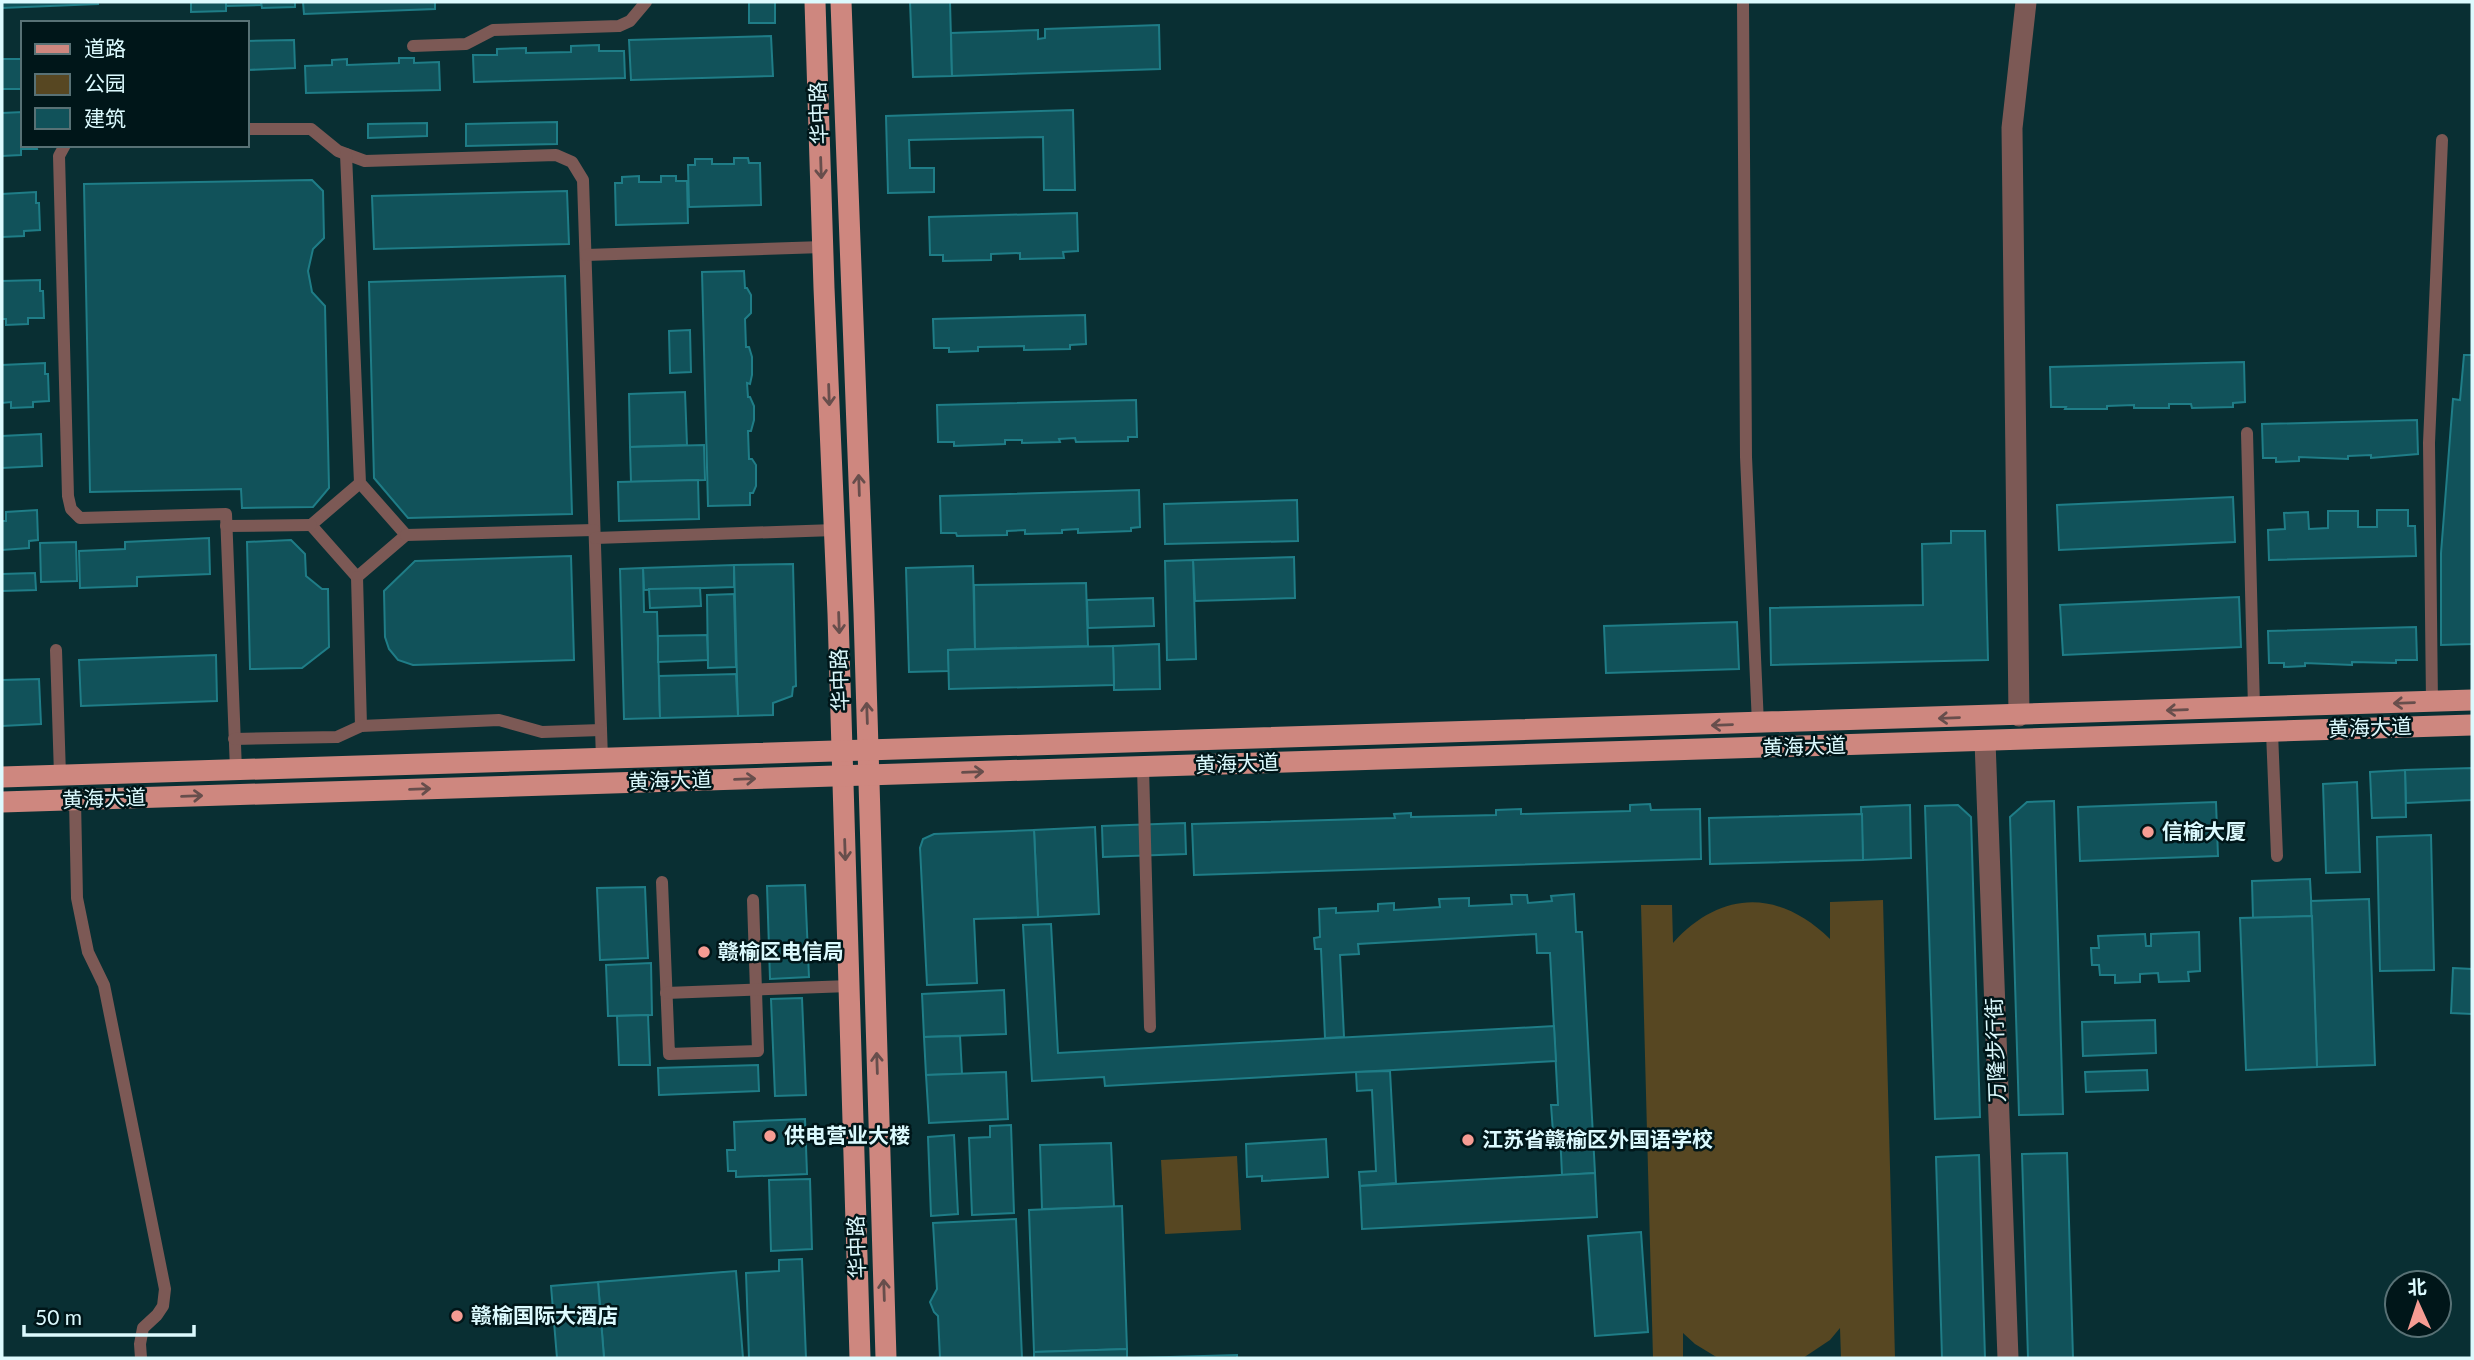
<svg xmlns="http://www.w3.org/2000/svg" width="2474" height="1360" font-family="Lato,'Noto Sans SC',sans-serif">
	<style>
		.green { fill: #574722 }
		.building { fill: #11525a; stroke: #1f7d87; stroke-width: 2 }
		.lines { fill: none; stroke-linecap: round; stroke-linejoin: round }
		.lane { stroke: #7c5955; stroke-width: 12 }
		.street { stroke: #7c5955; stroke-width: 21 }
		.primary { stroke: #ce877f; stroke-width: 21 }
		.oneway { stroke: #674e4c }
		.poi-dot { fill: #f59c93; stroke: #001619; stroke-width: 2.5 }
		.labels { text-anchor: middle; stroke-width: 5; stroke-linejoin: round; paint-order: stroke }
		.street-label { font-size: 21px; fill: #dcfafe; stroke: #001619 }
		.poi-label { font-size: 21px; font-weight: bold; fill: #dcfafe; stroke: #001619; text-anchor: start }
	</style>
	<rect width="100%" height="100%" fill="#092f33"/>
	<g class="green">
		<path d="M1883 900 1895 1358H1841L1840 1328 1830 1340 1803 1358H1718L1695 1344 1683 1333V1358H1653L1641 905H1672L1673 943C1721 890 1779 889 1830 939V902Z"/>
		<polygon points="1237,1156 1241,1230 1165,1234 1161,1160"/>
	</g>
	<g class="building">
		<polygon points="2,2 98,2 98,4 2,8"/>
		<polygon points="191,2 226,2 226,11 191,12"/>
		<polygon points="226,2 261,2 261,5 226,6"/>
		<polygon points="261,2 295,2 295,7 262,8"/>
		<polygon points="303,2 435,2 435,9 304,14"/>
		<rect x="749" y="2" width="26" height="21"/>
		<polygon points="910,2 950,2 952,76 913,77"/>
		<polygon points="1159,25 1160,69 952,76 951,33 1038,30 1038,39 1045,38 1045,29"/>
		<polygon points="771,36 773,76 631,80 629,40"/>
		<polygon points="294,40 295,68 247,70 247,41"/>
		<polygon points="599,45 599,51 624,51 625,78 474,82 473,55 497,55 497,49 526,48 526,53 571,52 571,46"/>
		<polygon points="399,58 414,58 414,63 439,62 440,90 306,93 305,66 332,65 332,60 347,59 347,65 399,63"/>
		<rect x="2" y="59" width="21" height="30"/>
		<polygon points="1073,110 1075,190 1044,190 1043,137 909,140 910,168 934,168 934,192 888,193 886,116"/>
		<polygon points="23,112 23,145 36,145 37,149 21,149 21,155 2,156 2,113"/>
		<polygon points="557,122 557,144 466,146 466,124"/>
		<polygon points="427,123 427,136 368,138 368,124"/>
		<polygon points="734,158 748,158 749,163 760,163 761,205 689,207 688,165 695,165 695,159 712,159 712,164 734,164"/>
		<polygon points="639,176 639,182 661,182 661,176 676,176 676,181 687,181 688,223 616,225 615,183 622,183 622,177"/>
		<polygon points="312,180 323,191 324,238 313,249 308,271 312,292 325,306 329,488 313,507 242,508 241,489 90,492 84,184"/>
		<polygon points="567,191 569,244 374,249 372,196"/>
		<polygon points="36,192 36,203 39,203 40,230 24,231 24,236 2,237 2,194"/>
		<polygon points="1077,213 1078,251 1063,252 1064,258 1020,259 1020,253 991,254 991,260 943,261 943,255 930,255 929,217"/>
		<polygon points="744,271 745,288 747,288 751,295 751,313 745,319 746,347 749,347 752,357 752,375 750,384 747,383 748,397 750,397 754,406 754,420 751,431 748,431 749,459 752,459 756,465 756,486 753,493 750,493 750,505 708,506 702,272"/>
		<polygon points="565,276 572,514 408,518 374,478 369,282"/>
		<polygon points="40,280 40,291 43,291 44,318 28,318 28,324 6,325 6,319 2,319 2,281"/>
		<polygon points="1085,315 1086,344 1070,345 1070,349 1024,350 1024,346 978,347 978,351 949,352 949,348 934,348 933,319"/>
		<polygon points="690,330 691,372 670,373 669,331"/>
		<polygon points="2464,355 2472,355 2472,644 2441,645 2441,553 2453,399 2460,400"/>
		<polygon points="2244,362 2245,402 2233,403 2233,407 2192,408 2191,404 2169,404 2169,408 2134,408 2134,405 2107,406 2107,409 2065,409 2066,407 2051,407 2050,367"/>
		<polygon points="45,363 45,374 48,374 49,401 33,402 33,407 11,408 11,402 2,403 2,365"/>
		<polygon points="685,392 687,445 630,447 629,394"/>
		<polygon points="1136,400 1137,437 1128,437 1128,441 1076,442 1075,438 1059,439 1060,442 1022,443 1022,440 1005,440 1005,444 954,446 954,442 938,442 937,405"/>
		<polygon points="2417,420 2418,454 2371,458 2371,455 2348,456 2348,459 2299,457 2299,461 2276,462 2276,458 2263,458 2262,424"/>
		<polygon points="41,434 42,466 2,468 2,436"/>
		<polygon points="704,445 705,480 631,482 630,447"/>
		<polygon points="698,480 699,519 619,521 618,482"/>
		<polygon points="1139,490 1140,527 1131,528 1131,531 1078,533 1078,529 1062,530 1062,533 1025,534 1025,530 1007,531 1007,535 957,536 956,533 941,533 940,496"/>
		<polygon points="2233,497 2235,542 2059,550 2057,505"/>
		<polygon points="1297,500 1298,541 1165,544 1164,504"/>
		<polygon points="37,510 38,540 29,541 29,548 2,550 2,521 6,521 6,512"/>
		<polygon points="2377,510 2408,510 2408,526 2415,526 2416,556 2269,560 2268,530 2285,529 2284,513 2308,512 2309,529 2328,528 2328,511 2358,511 2358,527 2377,527"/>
		<polygon points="1951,531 1985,531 1988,660 1771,665 1770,608 1923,605 1922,544 1951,543"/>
		<polygon points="209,538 210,574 137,577 137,586 80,588 79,551 125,549 125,542"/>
		<polygon points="291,540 305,554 306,576 322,589 328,589 329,647 302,668 250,669 247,542"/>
		<polygon points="76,542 77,581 41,582 40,543"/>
		<polygon points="571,556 574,660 413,665 398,660 389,649 385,637 384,591 415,561"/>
		<polygon points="1294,557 1295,598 1195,601 1193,560"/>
		<polygon points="1193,560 1196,659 1167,660 1165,561"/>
		<polygon points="793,564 796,686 793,687 792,696 773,703 773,715 738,716 734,565"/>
		<polygon points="734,565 734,587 644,590 643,568"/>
		<polygon points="973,566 975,649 948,650 949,671 909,672 906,568"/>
		<polygon points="643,568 644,612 657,612 660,718 624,719 620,569"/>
		<polygon points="35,573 36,590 2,591 2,574"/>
		<polygon points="1086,583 1088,646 975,649 974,585"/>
		<polygon points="700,588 701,606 650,608 649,589"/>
		<polygon points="734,594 736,667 708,668 707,595"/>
		<polygon points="2239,597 2241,647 2063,655 2060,605"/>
		<polygon points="1153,598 1154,626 1088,628 1087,600"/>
		<polygon points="1737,622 1739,669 1606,673 1604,626"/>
		<polygon points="2416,627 2417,660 2396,660 2396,663 2352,662 2352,665 2305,663 2305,666 2284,667 2284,663 2269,663 2268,631"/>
		<polygon points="707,635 708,660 658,662 658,636"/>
		<polygon points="1159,644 1160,689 1114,690 1113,646"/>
		<polygon points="1113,646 1114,685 949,689 948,650"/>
		<polygon points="216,655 217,701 81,706 79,660"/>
		<polygon points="736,674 738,716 660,718 659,676"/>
		<polygon points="39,679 41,724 2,726 2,680"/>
		<polygon points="2472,768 2472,800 2406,803 2405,770"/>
		<polygon points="2405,770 2406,817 2372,818 2370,772"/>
		<polygon points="2357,782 2360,872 2326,873 2323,784"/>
		<polygon points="2054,801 2063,1114 2019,1115 2010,817 2027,802"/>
		<polygon points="2216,802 2218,856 2080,861 2078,807"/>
		<polygon points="1650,804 1651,810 1700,809 1701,859 1194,875 1192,824 1395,818 1394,814 1411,813 1411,817 1496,815 1496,810 1521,809 1521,814 1630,811 1630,805"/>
		<polygon points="1910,805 1911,858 1863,860 1861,807"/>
		<polygon points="1958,805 1971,817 1980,1117 1935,1119 1925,806"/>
		<polygon points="1862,814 1863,860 1710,864 1709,818"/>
		<polygon points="1185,823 1186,854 1103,857 1102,826"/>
		<polygon points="1095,827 1099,914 1038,917 1034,830"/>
		<polygon points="1034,830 1038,917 974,919 977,983 927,985 920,848 923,839 934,834"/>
		<polygon points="2431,835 2434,970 2380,971 2377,837"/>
		<polygon points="2310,879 2312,916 2253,918 2252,881"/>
		<polygon points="805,885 809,977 770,979 767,886"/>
		<polygon points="645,887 648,958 600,960 597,888"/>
		<polygon points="1574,894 1576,932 1582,932 1595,1173 1562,1175 1560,1132 1553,1132 1551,1105 1558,1105 1550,953 1537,953 1536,934 1358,944 1359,954 1340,955 1344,1037 1325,1038 1321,949 1315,949 1314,938 1320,937 1319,909 1336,908 1336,913 1378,911 1378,904 1394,903 1394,910 1440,907 1439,899 1469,898 1469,906 1512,904 1511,895 1527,895 1528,903 1552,901 1551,896"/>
		<polygon points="2369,899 2375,1065 2317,1067 2311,901"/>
		<polygon points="2312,916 2317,1067 2246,1070 2240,918"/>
		<polygon points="1051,924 1058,1053 1554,1026 1556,1061 1105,1086 1104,1077 1032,1081 1023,925"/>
		<polygon points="2199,932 2200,971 2188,972 2189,981 2159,982 2158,973 2140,974 2140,982 2115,983 2115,975 2100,975 2099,965 2092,965 2091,948 2099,948 2098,936 2145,934 2146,946 2151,946 2151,934"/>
		<polygon points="651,963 652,1015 608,1016 606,965"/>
		<polygon points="2453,968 2472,969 2472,1014 2451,1013"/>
		<polygon points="1004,990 1006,1034 924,1037 922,994"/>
		<polygon points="802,998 806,1095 775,1096 771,999"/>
		<polygon points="648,1015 650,1065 619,1065 617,1016"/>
		<polygon points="2155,1020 2156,1053 2083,1056 2082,1022"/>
		<polygon points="960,1036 962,1074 926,1075 924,1037"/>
		<polygon points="758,1065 759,1091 659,1095 658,1068"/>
		<polygon points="2147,1070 2148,1090 2086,1092 2085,1072"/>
		<polygon points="1390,1071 1396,1183 1360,1186 1359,1172 1376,1171 1372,1090 1357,1091 1356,1072"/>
		<polygon points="1006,1072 1008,1119 929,1123 926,1075"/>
		<polygon points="805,1119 807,1174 736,1177 736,1171 728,1171 727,1150 735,1150 734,1122"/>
		<polygon points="1011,1125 1014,1213 972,1215 969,1138 990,1137 990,1126"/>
		<polygon points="954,1135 958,1214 931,1216 928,1137"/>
		<polygon points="1326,1139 1328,1177 1262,1181 1262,1176 1247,1177 1246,1144"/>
		<polygon points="1111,1143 1114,1207 1042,1209 1040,1145"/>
		<polygon points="2067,1153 2073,1358 2028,1358 2022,1154"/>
		<polygon points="1979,1155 1985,1358 1942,1358 1936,1157"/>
		<polygon points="1595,1173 1597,1217 1362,1229 1360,1186"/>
		<polygon points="810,1179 812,1249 771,1251 769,1180"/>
		<polygon points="1122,1206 1127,1349 1034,1352 1029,1210"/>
		<polygon points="1016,1219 1022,1358 940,1358 938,1316 934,1312 930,1302 937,1289 933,1223"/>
		<polygon points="1641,1232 1648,1332 1595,1336 1588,1236"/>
		<polygon points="802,1259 806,1358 749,1358 746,1273 779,1271 779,1260"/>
		<polygon points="736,1271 743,1358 604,1358 598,1282"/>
		<polygon points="598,1282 604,1358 557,1358 551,1286"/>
		<polygon points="1127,1349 1127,1358 1034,1358 1034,1352"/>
		<polygon points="1237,1355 1237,1358 1135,1358"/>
	</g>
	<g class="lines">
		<g class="lane">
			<polyline points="1743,2 1746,457 1758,724"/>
			<polyline points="413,46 466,44 493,30 619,26 630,21 646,2"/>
			<polyline points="247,129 311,129 338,151 365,161 556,155 572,162 583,180 602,759"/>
			<polyline points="65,145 59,156 68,496 71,509 80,518 226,514 236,770"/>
			<polyline points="346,154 360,483 406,535 357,577 311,525 360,483"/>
			<polyline points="586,255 823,247"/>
			<polyline points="2247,433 2254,708"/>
			<polyline points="226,526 311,525"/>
			<polyline points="406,535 594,530"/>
			<polyline points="595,538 835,530"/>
			<polyline points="357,577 361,726"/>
			<polyline points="56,650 60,775"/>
			<polyline points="2432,702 2429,443 2442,140"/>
			<polyline points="2272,732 2277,856"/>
			<polyline points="234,739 337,737 361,726 499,720 542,732 601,730"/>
			<polyline points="1143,767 1150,1027"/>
			<polyline points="75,800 77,898 88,952 104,985 165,1289 163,1306 157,1315 143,1328 140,1344 141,1358"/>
			<polyline points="662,882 669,1054 758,1051 753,900"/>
			<polyline points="666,993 849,986"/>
		</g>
		<g class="street">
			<polyline points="2019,716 2012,128 2026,2"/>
			<polyline points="1985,741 2008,1358"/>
		</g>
		<g class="primary">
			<polyline points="815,2 824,288 838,614 860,1358"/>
			<polyline points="841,2 864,613 886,1358"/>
			<polyline points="2,777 2472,700"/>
			<polyline points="2,802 2472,725"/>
		</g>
	</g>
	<defs><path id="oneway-shaft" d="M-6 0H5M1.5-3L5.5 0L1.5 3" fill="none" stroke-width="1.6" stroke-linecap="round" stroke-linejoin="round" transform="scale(1.75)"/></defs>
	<g class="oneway">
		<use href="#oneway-shaft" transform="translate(821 168) rotate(88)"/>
		<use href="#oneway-shaft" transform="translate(829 395) rotate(88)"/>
		<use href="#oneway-shaft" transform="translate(859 485) rotate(-92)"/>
		<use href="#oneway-shaft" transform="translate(839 623) rotate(88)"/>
		<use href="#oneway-shaft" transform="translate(2404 703) rotate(178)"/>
		<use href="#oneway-shaft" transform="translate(2177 710) rotate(178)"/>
		<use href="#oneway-shaft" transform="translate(867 713) rotate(-92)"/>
		<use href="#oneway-shaft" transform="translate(1949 718) rotate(178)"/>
		<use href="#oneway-shaft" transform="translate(1722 725) rotate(178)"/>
		<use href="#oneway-shaft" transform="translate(973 772) rotate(-2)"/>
		<use href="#oneway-shaft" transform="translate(745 779) rotate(-2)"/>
		<use href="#oneway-shaft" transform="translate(420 789) rotate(-2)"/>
		<use href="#oneway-shaft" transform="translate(192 796) rotate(-2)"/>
		<use href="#oneway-shaft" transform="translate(845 850) rotate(88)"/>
		<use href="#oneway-shaft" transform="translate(877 1063) rotate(-92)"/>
		<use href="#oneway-shaft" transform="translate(884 1290) rotate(-92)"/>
	</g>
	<g class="poi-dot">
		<circle cx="2148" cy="832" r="7"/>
		<circle cx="704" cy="952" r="7"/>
		<circle cx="770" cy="1136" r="7"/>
		<circle cx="1468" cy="1140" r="7"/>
		<circle cx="457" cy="1316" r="7"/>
	</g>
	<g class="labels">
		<g class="street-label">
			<text transform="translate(819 113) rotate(-92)" y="7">华中路</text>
			<text transform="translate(840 680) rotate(-92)" y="7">华中路</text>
			<text transform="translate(2370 728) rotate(-2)" y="7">黄海大道</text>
			<text transform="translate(1804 747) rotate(-2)" y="7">黄海大道</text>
			<text transform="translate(1237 764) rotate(-2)" y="7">黄海大道</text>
			<text transform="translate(670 781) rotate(-2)" y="7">黄海大道</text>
			<text transform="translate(104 799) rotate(-2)" y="7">黄海大道</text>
			<text transform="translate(1996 1050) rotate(-92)" y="7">万隆步行街</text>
			<text transform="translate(857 1247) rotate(-92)" y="7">华中路</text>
		</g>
		<g class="poi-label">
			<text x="2162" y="839">信榆大厦</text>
			<text x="718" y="959">赣榆区电信局</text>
			<text x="784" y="1143">供电营业大楼</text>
			<text x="1482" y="1147">江苏省赣榆区外国语学校</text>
			<text x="471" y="1323">赣榆国际大酒店</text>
		</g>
	</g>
	<rect width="2474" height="1360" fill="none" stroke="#dcfafe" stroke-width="7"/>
	<rect x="21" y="21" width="228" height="126" fill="#001619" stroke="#587175" stroke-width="2"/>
	<rect x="35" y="44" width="35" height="10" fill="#ce877f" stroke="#587175" stroke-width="2"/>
	<text x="84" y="56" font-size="21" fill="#dcfafe">道路</text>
	<rect x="35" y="74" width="35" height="21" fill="#574722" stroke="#587175" stroke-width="2"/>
	<text x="84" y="91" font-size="21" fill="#dcfafe">公园</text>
	<rect x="35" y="108" width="35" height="21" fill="#11525a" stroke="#587175" stroke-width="2"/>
	<text x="84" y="126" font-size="21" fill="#dcfafe">建筑</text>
	<g transform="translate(2418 1304) rotate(357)"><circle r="33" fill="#001619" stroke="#587175" stroke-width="2"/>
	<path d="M0-5L12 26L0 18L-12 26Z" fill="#f59c93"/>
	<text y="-10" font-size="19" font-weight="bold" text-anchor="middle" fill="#dcfafe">北</text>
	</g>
	<path d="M24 1325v10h170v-10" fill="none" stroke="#dcfafe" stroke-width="3.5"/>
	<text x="35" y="1325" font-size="21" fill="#dcfafe" stroke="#001619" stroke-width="5" paint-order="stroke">50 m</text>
</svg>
